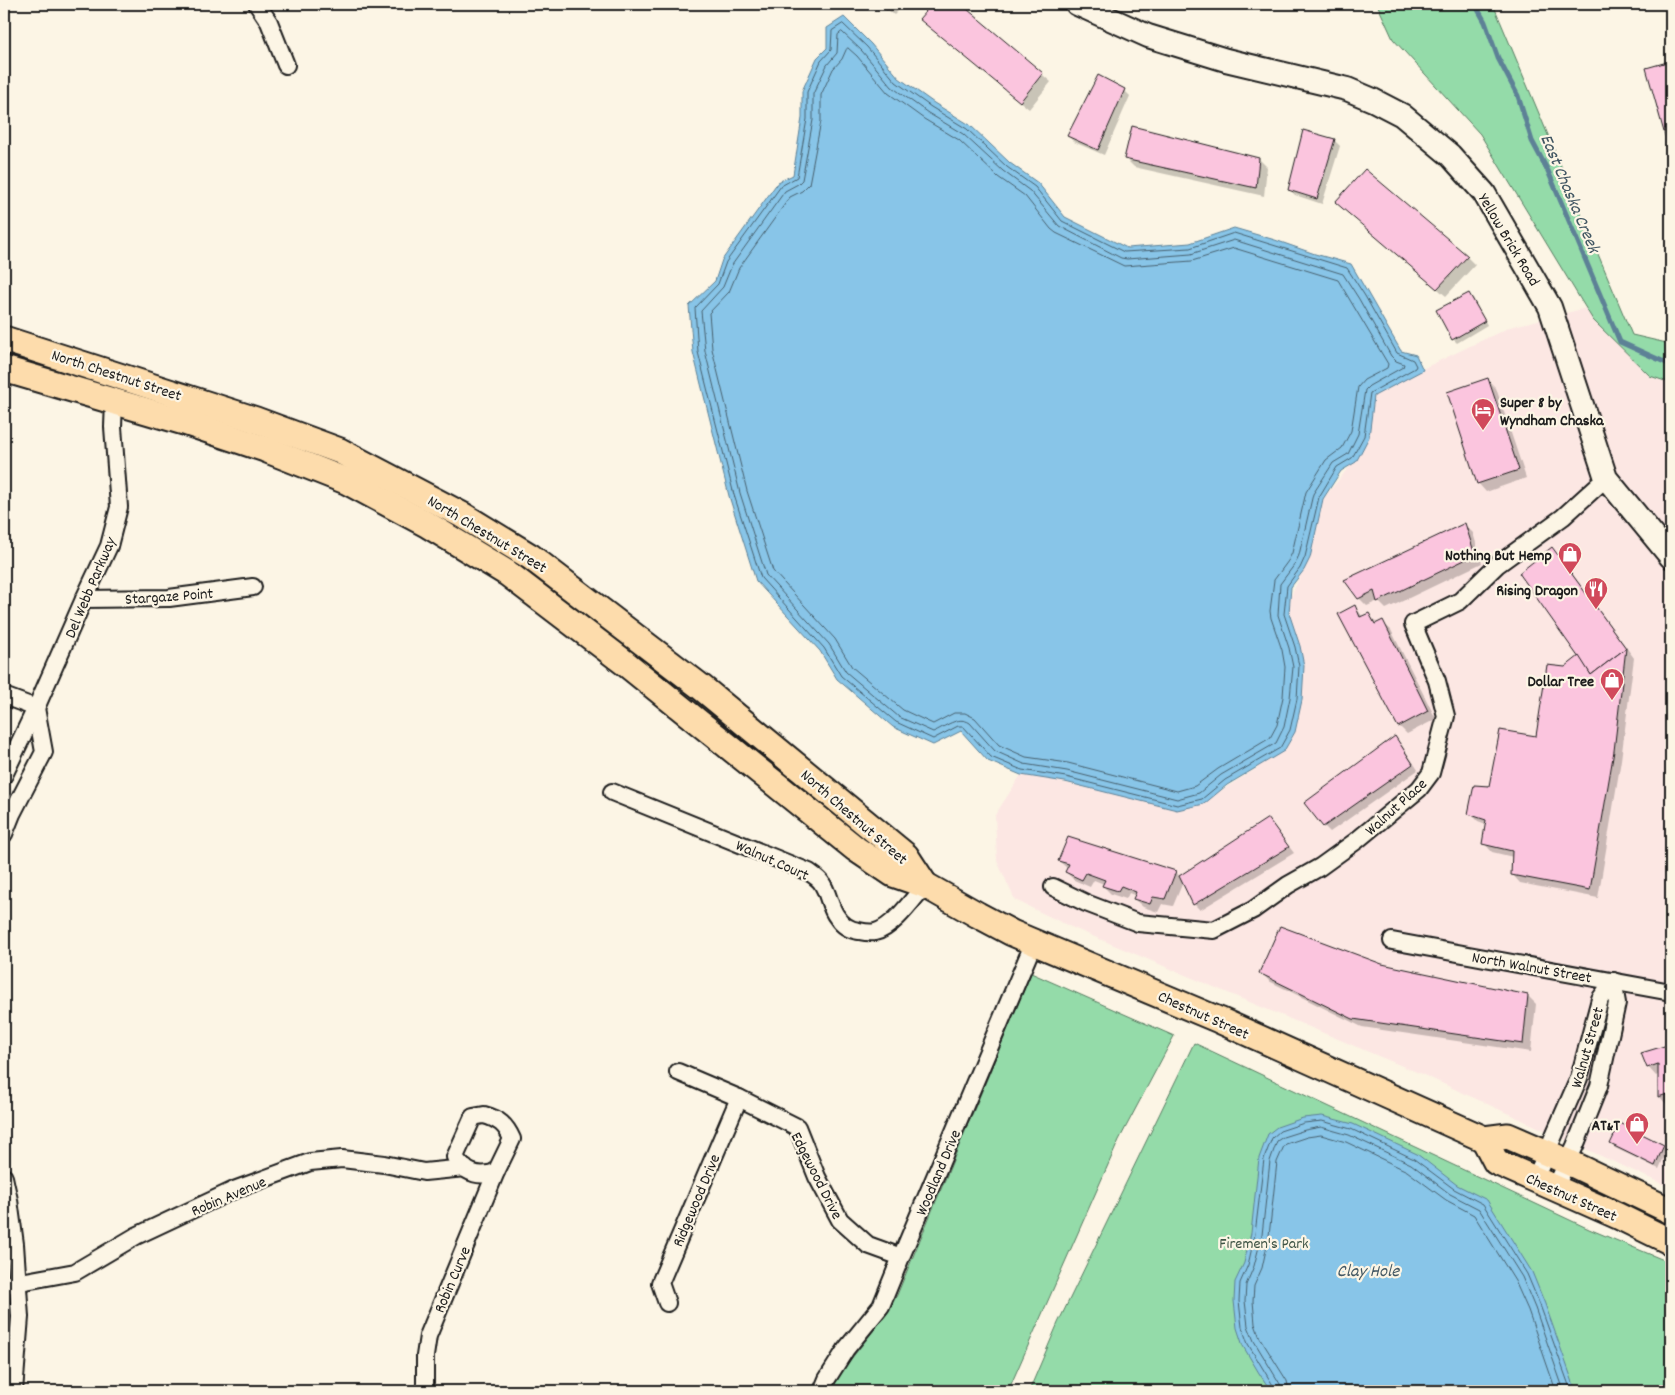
<svg xmlns="http://www.w3.org/2000/svg" width="1675" height="1395" font-family="Dekko,sans-serif">
	<style>
		.built { fill: #fce7e3 }
		.green { fill: #94dba9; stroke: #587c62 }
		.water { fill: #88c5e8; stroke: #5d8196 }
		.shadow { fill: #0003 }
		.lines { fill: none; stroke-linecap: round; stroke-linejoin: round }
		.shore { stroke: #47606e; stroke-width: 1 }
		.stream { stroke: #5d8196; stroke-width: 5 }
		.building { fill: #fbc5de; stroke: #1c1c1c }
		.street-casing { stroke: #1c1c1c; stroke-width: 20 }
		.secondary-casing { stroke: #1c1c1c; stroke-width: 26 }
		.primary-casing { stroke: #1c1c1c; stroke-width: 29 }
		.street { stroke: #fcf5e5; stroke-width: 16 }
		.secondary { stroke: #fcf5e5; stroke-width: 22 }
		.primary { stroke: #fddcac; stroke-width: 25 }
		.labels { text-anchor: middle; stroke-width: 4.5; stroke-linejoin: round; paint-order: stroke }
		.street-label { font-size: 16px; fill: #1c1c1c; stroke: #fcf5e5 }
		.poi-label { font-size: 16px; font-weight: bold; fill: #1c1c1c; stroke: #fcf5e5; text-anchor: end }
		.park-label { font-size: 16px; fill: #405546; stroke: #fcf5e5 }
		.water-label { font-size: 18px; font-style: italic; fill: #425763; stroke: #fcf5e5 }
	</style>
	<rect width="100%" height="100%" fill="#fcf5e5"/>
	<filter id="ink" filterUnits="userSpaceOnUse"><feTurbulence type="fractalNoise" baseFrequency=".02" numOctaves="2"/><feDisplacementMap in="SourceGraphic" scale="10" xChannelSelector="R" yChannelSelector="G"/><feConvolveMatrix kernelMatrix="1 2 1 2 8 2 1 2 1" color-interpolation-filters="sRGB"/></filter>
	<g filter="url(#ink)">
		<polygon class="built" points="1586,308 1645,372 1671,380 1671,1188 1426,1076 1071,927 1015,900 997,861 995,815 1021,775 1049,779 1131,798 1217,793 1257,768 1283,657 1290,598 1311,552 1323,499 1362,451 1374,392 1510,327"/>
		<g class="green">
			<polygon points="1377,4 1493,4 1632,335 1671,344 1671,383 1650,376 1593,320 1480,134 1393,39"/>
			<polygon points="1031,973 1174,1036 1119,1140 1008,1391 832,1391 839,1374 886,1315 897,1295"/>
			<polygon points="1194,1043 1589,1229 1671,1263 1671,1391 1029,1391 1058,1323"/>
		</g>
		<g class="water">
			<polygon points="844,17 871,44 899,78 934,103 970,125 1010,163 1038,183 1065,217 1127,248 1190,243 1234,228 1275,240 1315,254 1351,264 1401,351 1416,355 1423,370 1374,396 1369,437 1356,462 1341,471 1323,499 1310,558 1304,570 1291,587 1289,613 1300,646 1304,666 1302,700 1295,732 1284,751 1227,785 1204,804 1177,810 1065,782 1021,775 988,761 961,731 933,745 893,727 837,679 820,651 756,581 729,496 693,352 689,306 715,281 722,260 778,182 793,175 802,118 802,91 817,58 827,48 827,28"/>
			<polygon points="1322,1116 1353,1124 1417,1154 1457,1185 1487,1200 1532,1272 1545,1304 1576,1391 1271,1391 1259,1373 1243,1346 1237,1328 1234,1301 1235,1282 1244,1263 1251,1233 1259,1158 1268,1134 1277,1127 1303,1118"/>
		</g>
		<g class="shadow">
			<polygon points="4,4 11,4 5,19 4,18"/>
			<polygon points="881,4 905,4 894,15"/>
			<polygon points="933,4 959,4 1051,82 1029,109 920,19"/>
			<polygon points="1671,63 1671,152 1648,68"/>
			<polygon points="1124,90 1130,96 1104,155 1074,142 1068,136"/>
			<polygon points="1334,140 1340,146 1322,204 1295,195 1289,189"/>
			<polygon points="1126,159 1259,159 1267,167 1264,196 1134,167"/>
			<polygon points="1345,210 1467,257 1475,265 1446,296"/>
			<polygon points="1469,295 1473,298 1487,325 1457,343 1453,339"/>
			<polygon points="1488,380 1496,388 1526,478 1486,492 1478,483"/>
			<polygon points="1465,525 1473,533 1482,563 1386,609 1378,601 1367,606 1359,598"/>
			<polygon points="1552,549 1560,557 1634,658 1621,760 1598,898 1520,883 1512,874 1513,857 1492,852 1484,843 1486,824 1478,821 1470,813 1490,788 1537,738 1565,668 1580,657"/>
			<polygon points="1355,607 1363,617 1368,614 1378,624 1382,622 1391,630 1436,719 1407,734 1399,726"/>
			<polygon points="1395,738 1401,744 1418,770 1330,832 1324,826"/>
			<polygon points="1268,819 1294,853 1200,910 1194,904 1183,882 1173,906 1162,904 1158,912 1143,907 1134,899 1136,896 1129,893 1126,899 1111,894 1103,886 1104,884 1094,880 1090,887 1074,880 1066,872 1068,869 1059,861 1068,838 1176,872 1180,877"/>
			<polygon points="1382,965 1528,996 1536,1004 1531,1052 1362,1027 1269,981 1261,972"/>
			<polygon points="1671,1045 1671,1103 1667,1105 1659,1096 1659,1074 1656,1076 1648,1067 1643,1053"/>
			<polygon points="1611,1144 1664,1146 1667,1150 1659,1169 1615,1148"/>
		</g>
		<g class="lines">
			<g class="shore">
				<polygon points="843,24 867,47 896,82 931,107 967,129 1007,167 1035,187 1062,221 1124,252 1190,248 1234,233 1347,268 1365,296 1397,353 1413,360 1416,366 1415,368 1370,393 1364,436 1352,458 1337,467 1319,497 1305,557 1300,568 1287,586 1284,614 1295,647 1299,666 1297,699 1290,730 1280,748 1225,780 1202,799 1177,805 1066,777 1022,770 991,757 963,726 958,726 933,739 896,722 841,676 824,648 761,578 734,495 698,352 695,308 718,284 726,262 781,186 797,177 807,119 807,92 821,61 831,50 832,31"/>
				<path d="M842 32 862 51 892 87 928 113 963 134 1003 171 1030 191 1059 226 1121 258 1127 259 1191 254 1234 240 1343 274 1359 299 1391 356 1396 361 1404 364 1403 367 1369 386 1365 390 1358 434 1348 454 1333 463 1313 494 1299 555 1295 564 1280 584 1278 615 1289 648 1293 667 1290 698 1284 727 1276 743 1221 775 1199 793 1177 799 1067 771 1024 764 995 751 970 723C958 715 945 727 933 732L899 717 846 672 829 644 766 575 740 493 705 351 701 311 723 287 732 265 785 191 798 184 802 180 813 120V94L827 65 837 53 838 35Z"/>
				<polygon points="848,48 857,56 888,93 924,119 959,140 998,177 1025,196 1051,229 1056,233 1124,266 1192,261 1234,248 1338,280 1388,364 1387,368 1364,380 1358,387 1351,431 1342,448 1326,460 1306,492 1292,553 1288,561 1274,580 1270,611 1271,618 1282,650 1285,667 1283,697 1277,725 1270,738 1218,769 1195,786 1177,791 1068,763 1026,757 999,745 975,718 965,713 954,713 933,724 903,710 852,667 835,639 773,571 747,491 712,349 709,313 729,292 739,268 790,197 802,191 809,184 821,121 821,95 833,69 842,59 846,50"/>
				<polyline points="1275,1391 1274,1387 1248,1344 1242,1327 1239,1301 1240,1283 1248,1265 1255,1234 1264,1159 1272,1138 1280,1131 1304,1123 1322,1121 1351,1129 1414,1159 1454,1189 1483,1204 1527,1274 1540,1305 1571,1391"/>
				<polyline points="1281,1391 1280,1384 1254,1341 1248,1326 1245,1301 1246,1285 1254,1266 1262,1235 1270,1161 1277,1141 1283,1137 1305,1130 1321,1127 1349,1135 1411,1164 1450,1194 1479,1209 1522,1277 1535,1308 1564,1391"/>
				<polyline points="1289,1391 1287,1381 1260,1338 1255,1324 1253,1301 1254,1286 1262,1268 1269,1236 1277,1162 1284,1146 1286,1144 1307,1137 1321,1135 1346,1142 1407,1171 1446,1200 1474,1215 1515,1281 1528,1310 1556,1391"/>
			</g>
			<polyline class="stream" points="1475,4 1485,22 1498,58 1518,96 1532,141 1548,171 1620,342 1671,365"/>
		</g>
		<g class="building">
			<polygon points="880,4 893,4 887,10"/>
			<polygon points="932,4 961,4 1043,73 1020,102 919,19"/>
			<polygon points="1671,61 1671,157 1646,68"/>
			<polygon points="1098,75 1125,89 1098,150 1067,136"/>
			<polygon points="1132,126 1259,158 1256,188 1124,159"/>
			<polygon points="1303,130 1335,139 1317,199 1288,190"/>
			<polygon points="1365,169 1468,256 1437,289 1335,202"/>
			<polygon points="1469,293 1485,321 1452,340 1436,310"/>
			<polygon points="1488,378 1519,470 1477,484 1447,392"/>
			<polygon points="1465,523 1475,555 1377,602 1374,591 1358,599 1344,580"/>
			<polygon points="1552,547 1626,648 1591,675 1519,573"/>
			<polygon points="1355,605 1360,617 1369,613 1375,624 1383,620 1428,711 1398,727 1338,614"/>
			<polygon points="1626,648 1614,751 1590,890 1511,875 1512,851 1482,844 1486,820 1468,814 1474,785 1489,786 1500,730 1536,736 1547,665 1565,667 1579,656 1591,675"/>
			<polygon points="1395,736 1413,764 1323,827 1304,803"/>
			<polygon points="1268,818 1289,847 1193,905 1179,876"/>
			<polygon points="1068,837 1176,871 1165,899 1153,897 1150,904 1133,899 1136,892 1121,886 1118,891 1102,886 1105,880 1086,873 1082,880 1065,872 1069,864 1058,861"/>
			<polygon points="1280,926 1382,964 1528,995 1523,1044 1353,1019 1259,973"/>
			<polygon points="1671,1044 1671,1093 1658,1097 1658,1064 1647,1068 1641,1053"/>
			<polygon points="1620,1123 1664,1145 1655,1166 1610,1144"/>
		</g>
		<g class="lines">
			<g class="street-casing">
				<g id="street">
					<polyline points="257,4 269,22 286,65"/>
					<polyline points="84,599 169,598 253,587"/>
					<polyline points="4,696 36,708"/>
					<polyline points="4,775 36,708 84,599 109,546 119,507 113,427 114,401"/>
					<path d="M612 792 809 872C813 875 818 878 821 882 829 893 829 907 837 917 842 925 850 930 859 931 864 932 870 933 875 932 893 928 913 899 925 885"/>
					<polyline points="4,834 12,814 44,752 36,708"/>
					<polyline points="1053,887 1086,903 1138,923 1214,930 1253,910 1288,885 1320,867 1356,841 1419,789 1431,773 1446,716 1437,681 1413,624 1460,601 1497,565 1563,517 1606,478"/>
					<polyline points="1392,941 1671,992"/>
					<polyline points="678,1072 739,1098 797,1127 817,1177 840,1220 868,1245 901,1257"/>
					<path d="M484 1115C499 1119 506 1125 512 1139L496 1172C478 1178 465 1173 455 1157L473 1117Z"/>
					<polyline points="4,1177 9,1200 15,1244 20,1317 14,1391"/>
					<polyline points="1535,1179 1579,1078 1600,999 1613,981"/>
					<polyline points="1555,1188 1575,1146 1599,1086 1617,1003 1613,981"/>
					<polyline points="4,1285 75,1272 136,1236 234,1190 310,1162 342,1159 384,1164 424,1172 465,1168"/>
					<polyline points="667,1303 660,1283 739,1098"/>
					<polyline points="425,1391 425,1356 428,1336 496,1172"/>
					<polyline points="822,1391 827,1379 846,1349 881,1306 901,1257 1034,942"/>
				</g>
			</g>
			<g class="secondary-casing">
				<polyline id="secondary" points="1077,4 1148,36 1226,60 1347,89 1373,100 1402,115 1450,155 1484,193 1550,307 1606,478 1671,557"/>
			</g>
			<g class="primary-casing">
				<g id="primary">
					<polyline points="4,339 256,420 340,451 462,515 531,557 701,687 906,856 925,885"/>
					<polyline points="4,369 184,422 265,449 346,481 428,525 507,573 625,663 856,849 893,874 925,885 978,915 1012,933 1219,1020 1484,1139 1508,1136 1568,1162 1671,1211"/>
					<polyline points="1484,1139 1496,1162 1618,1216 1671,1242"/>
				</g>
			</g>
			<use href="#street" class="street"/>
			<use href="#secondary" class="secondary"/>
			<use href="#primary" class="primary"/>
		</g>
	</g>
	<defs>
		<g id="hotel-pin" transform="scale(1.25)"><path d="M0 17L-7.5 6A9.5 9.5 0 1 1 7.5 6Z" fill="#d1495b" stroke="#fcf5e5"/><path d="M-6-4.5h1.5V1H6V5H4.5V3h-9V5H-6ZM-4 0a1.8 1.8 0 1 1 3.6 0ZM.5 0V-2.5h3Q6-2.5 6 0Z" fill="#fff"/></g>
		<g id="shop-pin" transform="scale(1.25)"><path d="M0 17L-7.5 6A9.5 9.5 0 1 1 7.5 6Z" fill="#d1495b" stroke="#fcf5e5"/><path d="M-5-2.5h2.3a2.7 3.5 0 0 1 5.4 0H5L5.5 6h-11ZM-1.5-2.5h3a1.5 2.3 0 0 0-3 0Z" fill="#fff"/></g>
		<g id="restaurant-pin" transform="scale(1.25)"><path d="M0 17L-7.5 6A9.5 9.5 0 1 1 7.5 6Z" fill="#d1495b" stroke="#fcf5e5"/><path d="M-5-6h1v4h1v-4h1v4h1v-4h1v5L-1.5 .5V6h-2V.5L-5-1ZM5-6V6H3V1.5H1.5Q1.5-4 5-6Z" fill="#fff"/></g>
	</defs>
	<g fill-rule="evenodd">
		<use href="#hotel-pin" x="1483" y="410"/>
		<use href="#shop-pin" x="1570" y="554"/>
		<use href="#restaurant-pin" x="1596" y="589"/>
		<use href="#shop-pin" x="1612" y="680"/>
		<use href="#shop-pin" x="1637" y="1124"/>
	</g>
	<g class="labels">
		<g class="street-label">
			<text transform="translate(1510 239) rotate(59)" y="6">Yellow Brick Road</text>
			<text transform="translate(117 374) rotate(18)" y="6">North Chestnut Street</text>
			<text transform="translate(488 533) rotate(31)" y="6">North Chestnut Street</text>
			<text transform="translate(89 587) rotate(-67)" y="6">Del Webb Parkway</text>
			<text transform="translate(169 595) rotate(-4)" y="6">Stargaze Point</text>
			<text transform="translate(1395 806) rotate(-42)" y="6">Walnut Place</text>
			<text transform="translate(855 816) rotate(41)" y="6">North Chestnut Street</text>
			<text transform="translate(773 859) rotate(24)" y="6">Walnut Court</text>
			<text transform="translate(1532 966) rotate(10)" y="6">North Walnut Street</text>
			<text transform="translate(1204 1014) rotate(24)" y="6">Chestnut Street</text>
			<text transform="translate(1586 1047) rotate(-74)" y="6">Walnut Street</text>
			<text transform="translate(937 1172) rotate(-67)" y="6">Woodland Drive</text>
			<text transform="translate(818 1175) rotate(63)" y="6">Edgewood Drive</text>
			<text transform="translate(228 1195) rotate(-23)" y="6">Robin Avenue</text>
			<text transform="translate(1572 1196) rotate(24)" y="6">Chestnut Street</text>
			<text transform="translate(695 1200) rotate(-67)" y="6">Ridgewood Drive</text>
			<text transform="translate(451 1279) rotate(-67)" y="6">Robin Curve</text>
		</g>
		<g class="poi-label">
			<text x="1500" y="407" text-anchor="start">Super 8 by<tspan x="1500" dy="18">Wyndham Chaska</tspan></text>
			<text x="1552" y="560">Nothing But Hemp</text>
			<text x="1578" y="595">Rising Dragon</text>
			<text x="1594" y="686">Dollar Tree</text>
			<text x="1620" y="1130">AT&amp;T</text>
		</g>
		<g class="park-label">
			<text x="1264" y="1248">Firemen's Park</text>
		</g>
		<g class="water-label">
			<text transform="translate(1571 193) rotate(67)" y="6">East Chaska Creek</text>
			<text x="1368" y="1276">Clay Hole</text>
		</g>
	</g>
	<rect width="1675" height="1395" fill="none" stroke="#fcf5e5" stroke-width="20"/>
	<rect x="10" y="10" width="1655" height="1375" fill="none" stroke="#1c1c1c" stroke-width="2" filter="url(#ink)"/>
</svg>
